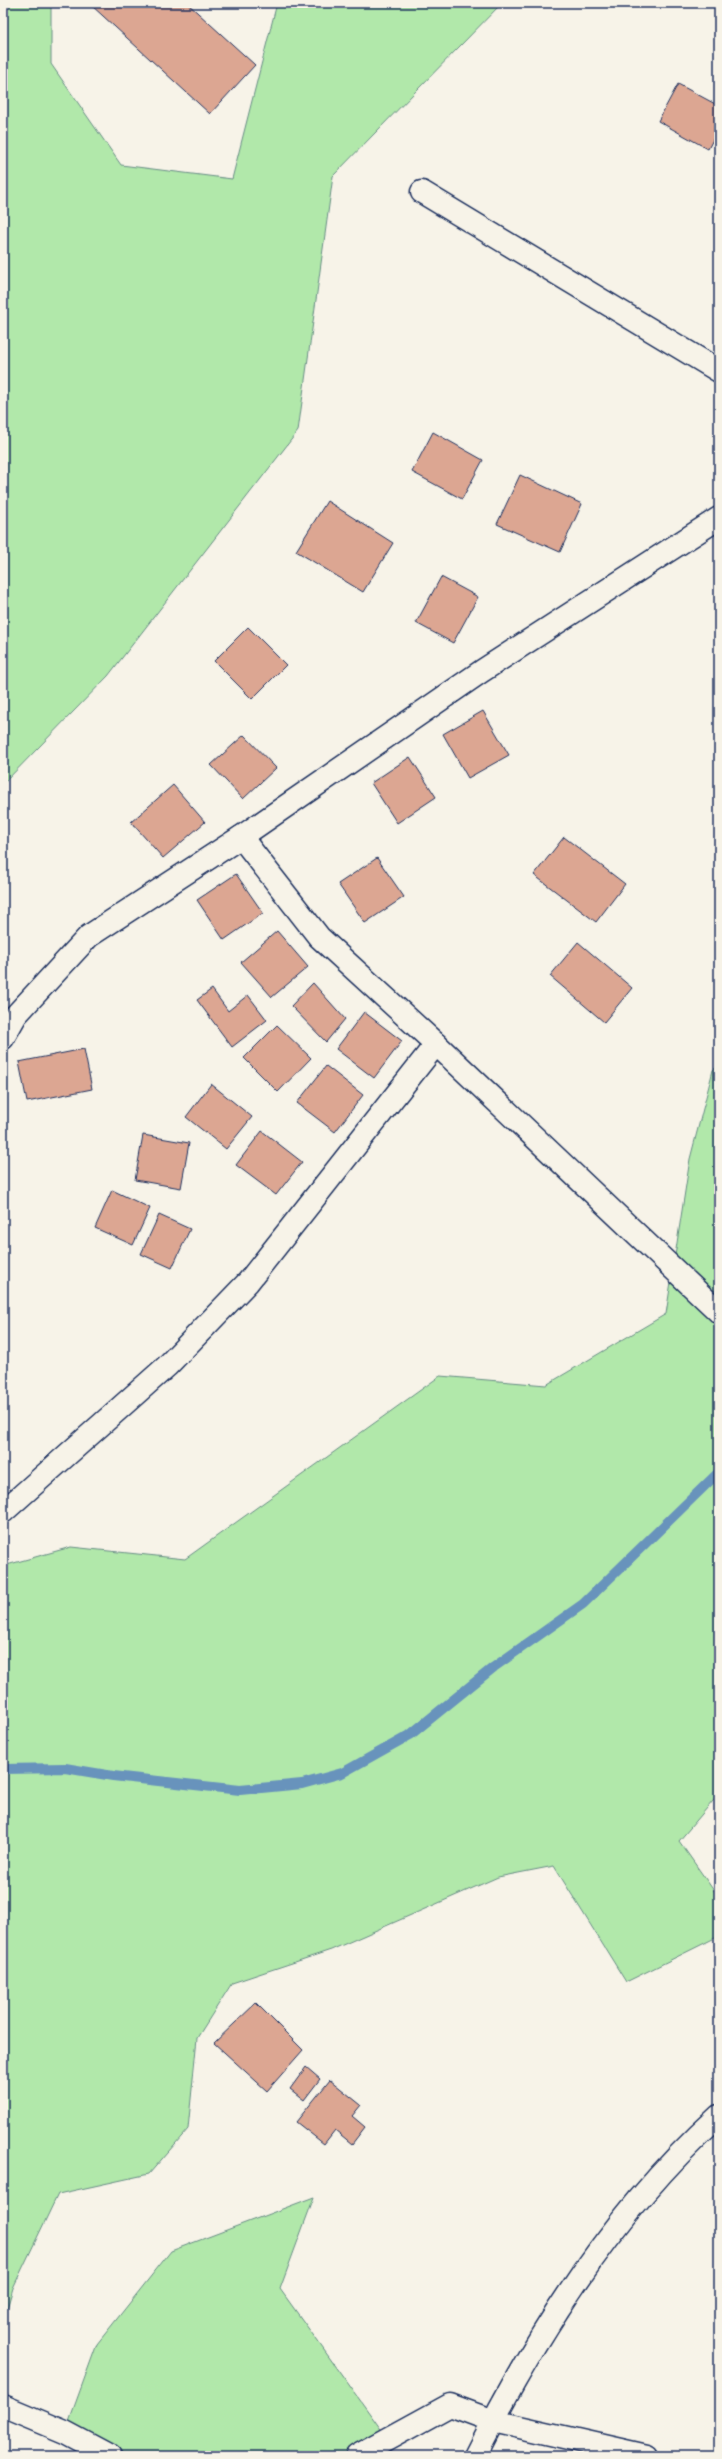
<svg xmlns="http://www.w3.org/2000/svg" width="722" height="2459" font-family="Caveat,sans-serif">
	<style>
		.green { fill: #b1e8aa; stroke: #668c84 }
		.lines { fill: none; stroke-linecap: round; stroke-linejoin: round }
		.stream { stroke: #6793bc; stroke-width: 10 }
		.building { fill: #dca692; stroke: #1b2f5e }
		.street-casing { stroke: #1b2f5e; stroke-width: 25 }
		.secondary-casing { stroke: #1b2f5e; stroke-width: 25 }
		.street { stroke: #f7f3e8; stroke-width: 22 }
		.secondary { stroke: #f7f3e8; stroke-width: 22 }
	</style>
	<rect width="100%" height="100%" fill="#f7f3e8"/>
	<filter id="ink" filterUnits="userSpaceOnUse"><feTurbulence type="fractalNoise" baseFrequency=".025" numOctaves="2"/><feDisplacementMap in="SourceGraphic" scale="8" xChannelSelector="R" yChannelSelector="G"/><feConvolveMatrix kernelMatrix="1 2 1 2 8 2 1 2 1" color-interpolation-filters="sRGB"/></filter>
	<g filter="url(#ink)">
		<g class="green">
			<polygon points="3,3 51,3 51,64 121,165 232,179 276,7 279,3 502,3 333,176 298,431 108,676 3,784"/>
			<polygon points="719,1065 719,1794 679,1841 719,1898 719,1936 626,1982 554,1866 498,1877 331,1950 232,1983 197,2038 188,2129 149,2174 58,2194 13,2288 3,2322 3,1566 71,1547 185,1559 440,1376 546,1385 666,1314 690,1159 713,1070"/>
			<polygon points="314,2197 280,2289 388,2439 357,2456 110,2456 65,2432 97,2344 171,2251"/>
		</g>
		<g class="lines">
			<polyline class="stream" points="3,1769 65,1768 113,1776 240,1790 302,1784 342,1773 410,1735 494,1667 583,1604 719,1472"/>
		</g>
		<g class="building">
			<polygon points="92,3 187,3 255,65 210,114 91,5"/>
			<polygon points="678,84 719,106 719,128 708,149 658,121"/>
			<polygon points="433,432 483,460 462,499 412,472"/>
			<polygon points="520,475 582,504 560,552 497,524"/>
			<polygon points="327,501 393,543 363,592 296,551"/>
			<polygon points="441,577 478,597 453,643 416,623"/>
			<polygon points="248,627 286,665 252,699 214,661"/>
			<polygon points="483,711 509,755 468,778 443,734"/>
			<polygon points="244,735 276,768 243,799 211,765"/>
			<polygon points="410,757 436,797 397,823 371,783"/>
			<polygon points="173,785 205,822 163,858 131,822"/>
			<polygon points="564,837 625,884 596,922 534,875"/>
			<polygon points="377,858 404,897 365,923 338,884"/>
			<polygon points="236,874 263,913 224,940 197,900"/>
			<polygon points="277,931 308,967 272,997 241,962"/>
			<polygon points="578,942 632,988 604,1022 550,976"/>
			<polygon points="313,983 345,1019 326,1042 291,1006"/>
			<polygon points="212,989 228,1011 248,995 267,1020 232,1047 197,1000"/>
			<polygon points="364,1012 402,1041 374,1078 336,1049"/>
			<polygon points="277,1025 311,1058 278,1092 244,1058"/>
			<polygon points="84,1049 92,1089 27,1102 19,1062"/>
			<polygon points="326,1066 363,1095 335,1132 297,1103"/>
			<polygon points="211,1084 252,1117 226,1149 186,1117"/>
			<polygon points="262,1131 302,1162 276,1195 236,1165"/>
			<polygon points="143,1135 189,1143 181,1188 135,1180"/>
			<polygon points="112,1190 150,1208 133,1245 95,1228"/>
			<polygon points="159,1215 190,1229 172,1268 141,1254"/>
			<polygon points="256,2003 303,2050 267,2091 214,2043"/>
			<polygon points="306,2067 320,2079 304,2100 290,2089"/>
			<polygon points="330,2080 361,2105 352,2116 365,2127 352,2144 335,2130 324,2144 296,2122"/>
		</g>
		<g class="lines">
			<g class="street-casing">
				<g id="street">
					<polyline points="422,192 719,371"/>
					<polyline points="241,837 319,937 436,1044 719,1312"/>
					<polyline points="3,1038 16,1015 89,936 241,837 482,671 719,518"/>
					<polyline points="3,1512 167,1366 248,1282 436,1044"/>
					<polyline points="3,2406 65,2432 110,2456"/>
					<polyline points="357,2456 450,2405 493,2421 647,2456"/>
				</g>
			</g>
			<g class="secondary-casing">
				<path id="secondary" d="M475 2456C536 2334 617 2208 719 2116"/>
			</g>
			<use href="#street" class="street"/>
			<use href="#secondary" class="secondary"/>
		</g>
	</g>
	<rect width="722" height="2459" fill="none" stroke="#f7f3e8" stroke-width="16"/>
	<rect x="8" y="8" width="706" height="2443" fill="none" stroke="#1b2f5e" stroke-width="1.5" filter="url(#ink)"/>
</svg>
